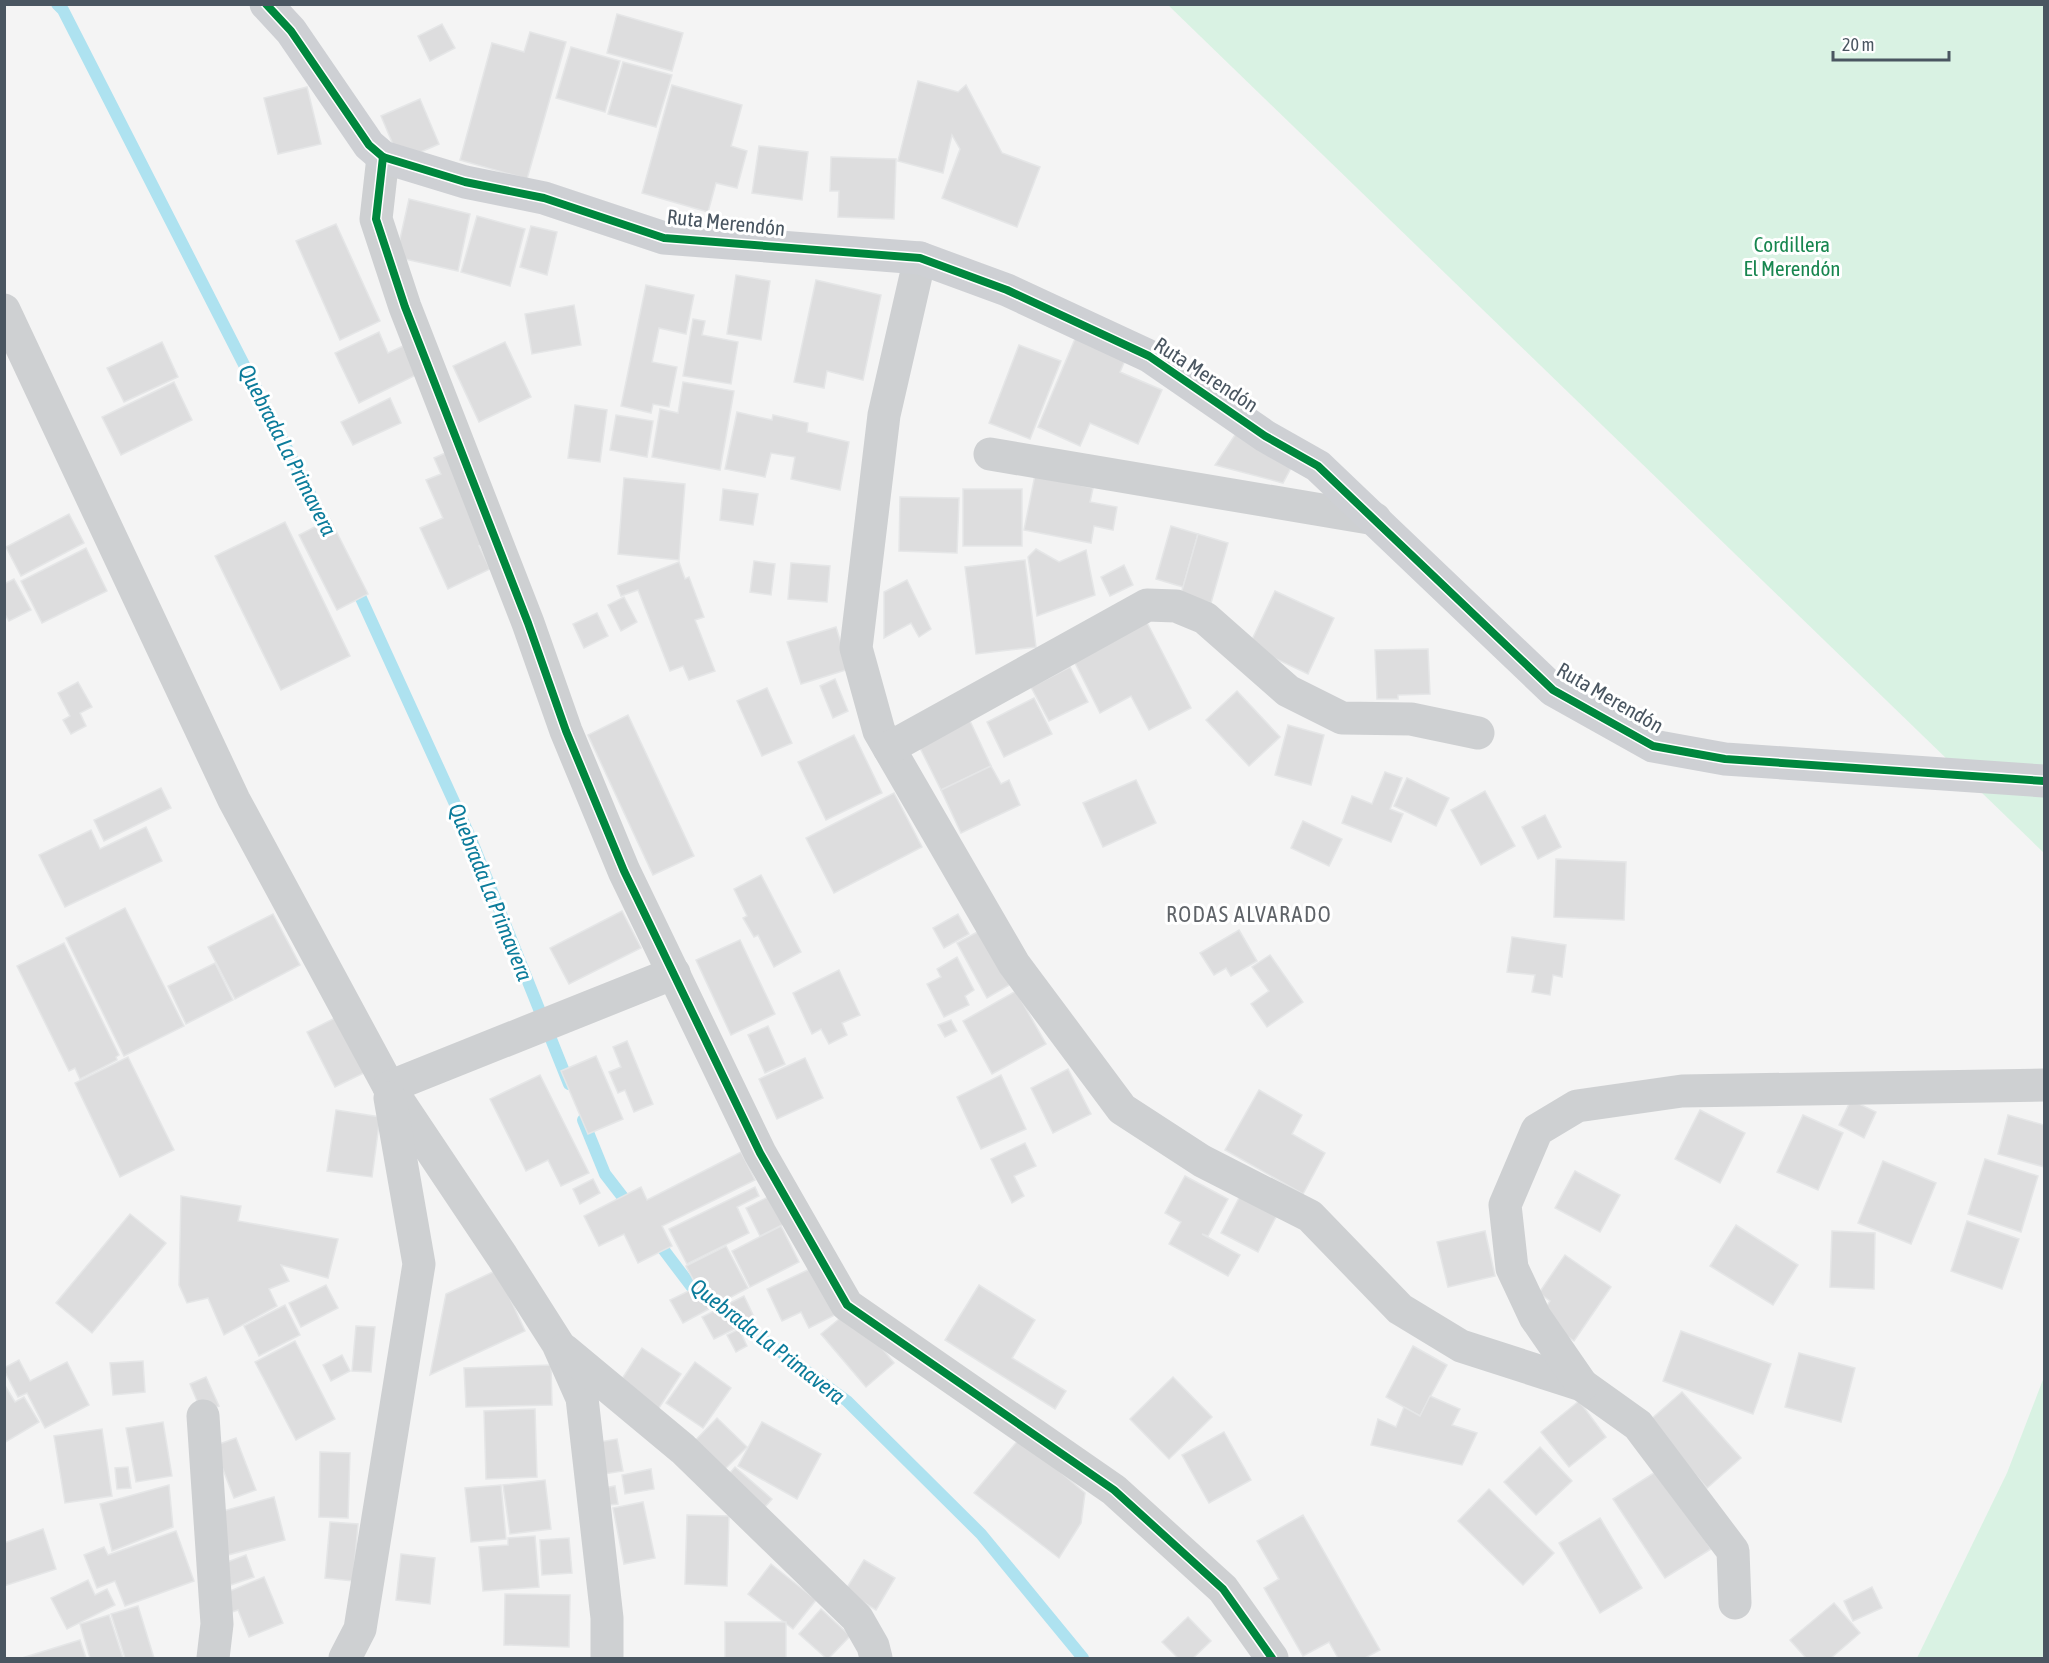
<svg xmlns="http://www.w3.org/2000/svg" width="2049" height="1663" font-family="'Asap Condensed',sans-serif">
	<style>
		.green { fill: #d9f2e3 }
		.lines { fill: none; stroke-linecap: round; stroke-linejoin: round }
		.stream { stroke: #aee2f0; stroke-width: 12 }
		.building { fill: #ddddde; stroke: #e5e6e7; stroke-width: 1.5 }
		.street { stroke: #ced0d2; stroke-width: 33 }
		.secondary { stroke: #ced0d4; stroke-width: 33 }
		.cycleway-casing { stroke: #fff; stroke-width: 11 }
		.cycleway { stroke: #00873e; stroke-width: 8 }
		.labels { text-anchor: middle; stroke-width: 6; stroke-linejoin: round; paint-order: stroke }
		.street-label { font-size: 21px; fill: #4a5661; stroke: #fff }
		.park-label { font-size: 21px; fill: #17864f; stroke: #fff }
		.water-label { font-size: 22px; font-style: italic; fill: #0c7c9b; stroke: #fff }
		.neighbourhood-label { font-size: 22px; letter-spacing: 1.5px; fill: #5f6368; stroke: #fff }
	</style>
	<rect width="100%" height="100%" fill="#f4f4f4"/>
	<g class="green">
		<polygon points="1168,5 2044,5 2044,853"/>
		<polygon points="2044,1377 2044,1658 1917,1658 2007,1473"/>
	</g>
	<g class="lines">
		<g class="stream">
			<polyline points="57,4 63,10 332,537"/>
			<polyline points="355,585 471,839 569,1084"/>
			<polyline points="583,1120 605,1174 632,1209"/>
			<polyline points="654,1237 691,1286 847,1401 981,1534 1083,1658"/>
		</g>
	</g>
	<g class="building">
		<polygon points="617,14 683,33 672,71 607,53"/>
		<polygon points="442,24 455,48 430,61 418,36"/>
		<polygon points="530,32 566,42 527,179 460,160 492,43 524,52"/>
		<polygon points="571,47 620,61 605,112 556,98"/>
		<polygon points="623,62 672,75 656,127 608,114"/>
		<polygon points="918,81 958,92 966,85 1002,153 1040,167 1017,227 942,198 960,149 952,135 943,173 898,161"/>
		<polygon points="672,85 742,105 731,146 747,151 737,188 716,183 708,212 642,193"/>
		<polygon points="307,87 321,144 278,154 264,98"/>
		<polygon points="420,99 439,144 400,161 381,116"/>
		<polygon points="759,146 808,152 802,200 752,193"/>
		<polygon points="831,157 896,159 894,219 838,217 839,191 830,191"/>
		<polygon points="409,199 470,214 458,271 396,257"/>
		<polygon points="477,216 525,229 510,286 461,272"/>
		<polygon points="336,224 380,321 340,340 296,241"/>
		<polygon points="531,226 557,232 547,275 520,267"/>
		<polygon points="736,275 770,281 761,340 727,334"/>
		<polygon points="816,280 881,295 863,380 827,371 824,388 794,382"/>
		<polygon points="646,285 694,295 686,334 659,328 652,362 677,367 669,407 653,404 651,413 621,406"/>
		<polygon points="574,305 581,345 532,354 525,314"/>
		<polygon points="693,319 705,321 702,335 738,342 731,384 683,376"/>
		<polygon points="1080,327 1130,349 1120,372 1162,390 1138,444 1090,423 1080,446 1038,427"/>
		<polygon points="379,332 388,353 403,346 416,375 359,403 335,353"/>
		<polygon points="162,342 178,377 124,402 107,368"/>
		<polygon points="505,342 531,397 479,422 453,366"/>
		<polygon points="1019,345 1061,361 1030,439 989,423"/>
		<polygon points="174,382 192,420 121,455 102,417"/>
		<polygon points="683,382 734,391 720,470 652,457 660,409 678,413"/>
		<polygon points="390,398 401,423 353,445 341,422"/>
		<polygon points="575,405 607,410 600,462 568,458"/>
		<polygon points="737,412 772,420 773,415 808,423 807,432 849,442 840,490 791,479 795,457 771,453 765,477 725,469"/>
		<polygon points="616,415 653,421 647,457 610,450"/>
		<polygon points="1237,432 1291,468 1283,483 1215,465"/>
		<polygon points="452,450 493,540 479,546 490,569 448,589 420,528 443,518 426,480 441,474 434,458"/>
		<polygon points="1035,475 1093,488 1090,502 1117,507 1113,530 1094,526 1091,543 1024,530"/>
		<polygon points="624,478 685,484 679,560 618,554"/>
		<polygon points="723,489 758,494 753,525 720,520"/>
		<rect x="963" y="489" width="59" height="57"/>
		<polygon points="900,497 959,498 957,553 899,551"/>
		<polygon points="69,514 84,543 21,576 6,547"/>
		<polygon points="330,519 368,594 337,610 299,535"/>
		<polygon points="285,522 350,656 281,690 215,556"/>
		<polygon points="1171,526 1198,534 1183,587 1156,579"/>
		<polygon points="1198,534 1228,543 1211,603 1181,594"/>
		<polygon points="86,548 107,591 42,623 21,581"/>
		<polygon points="1036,549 1059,562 1086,550 1095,595 1037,616 1028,557"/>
		<polygon points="1025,560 1036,647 976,654 965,567"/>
		<polygon points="754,561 775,564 771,595 750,592"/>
		<polygon points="679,562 685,579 689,577 704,617 695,620 715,671 689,680 683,666 670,671 638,590 621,596 617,586"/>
		<polygon points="791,563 830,566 827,602 788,599"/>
		<polygon points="1124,565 1133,585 1110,596 1101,577"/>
		<polygon points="14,579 31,610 9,621 4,613 4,584"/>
		<polygon points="907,580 931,629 919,637 911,623 884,638 884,592"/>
		<polygon points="1275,591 1334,618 1308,674 1249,646"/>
		<polygon points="624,597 637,622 621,631 608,605"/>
		<polygon points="597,613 608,636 584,648 573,624"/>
		<polygon points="1143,615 1191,708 1149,730 1131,696 1100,713 1070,653"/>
		<polygon points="836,627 849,669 801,684 787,642"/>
		<polygon points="1428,649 1430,694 1398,695 1398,699 1377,699 1375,650"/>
		<polygon points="1070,667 1088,702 1049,721 1031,687"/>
		<polygon points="835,679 848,711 833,718 820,686"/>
		<polygon points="78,682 92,707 80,713 86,726 71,734 63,720 70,716 58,693"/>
		<polygon points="767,688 792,743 762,756 737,701"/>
		<polygon points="1237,691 1280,737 1249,766 1206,720"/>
		<polygon points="1034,698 1052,734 1004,757 987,722"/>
		<polygon points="628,715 694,856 653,875 588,735"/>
		<polygon points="970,721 991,766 941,790 919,746"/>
		<polygon points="1288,725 1324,735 1311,785 1275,775"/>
		<polygon points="854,735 882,793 826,820 798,762"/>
		<polygon points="991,766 1001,784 1009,780 1020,805 961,833 941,790"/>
		<polygon points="1385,772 1402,778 1390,809 1403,814 1391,842 1342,823 1352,796 1372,804"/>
		<polygon points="1407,778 1449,798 1436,826 1394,806"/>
		<polygon points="1136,780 1156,823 1103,847 1083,803"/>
		<polygon points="161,788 171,808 104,841 94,820"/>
		<polygon points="1485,791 1515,846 1481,865 1451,810"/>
		<polygon points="894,793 922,847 834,893 806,838"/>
		<polygon points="1545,815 1561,847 1538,859 1522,827"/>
		<polygon points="1303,821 1342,839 1329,866 1291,848"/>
		<polygon points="146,827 162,861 65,907 39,855 91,830 100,849"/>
		<polygon points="1556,859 1626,862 1624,920 1554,917"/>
		<polygon points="761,875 801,952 774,967 758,935 754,937 743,918 747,916 734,889"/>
		<polygon points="125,908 184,1026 124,1056 66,938"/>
		<polygon points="622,911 641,948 569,984 550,948"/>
		<polygon points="273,914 300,965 235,999 208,947"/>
		<polygon points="958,914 969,934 944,948 933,928"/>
		<polygon points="981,930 1011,984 987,998 957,943"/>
		<polygon points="1239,930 1257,961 1231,976 1226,968 1214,975 1200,953"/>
		<polygon points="1512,937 1566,945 1562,977 1553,975 1550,995 1532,992 1535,975 1507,972"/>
		<polygon points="740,940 775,1014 731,1035 696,960"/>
		<polygon points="64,943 119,1055 116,1057 117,1060 80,1079 75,1068 69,1071 17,966"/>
		<polygon points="1270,955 1303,1002 1267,1027 1251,1004 1269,991 1252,967"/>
		<polygon points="957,957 974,990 965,996 969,1005 944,1017 927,984 941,977 937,969"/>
		<polygon points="215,963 233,1000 186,1024 168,986"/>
		<polygon points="839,970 860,1015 842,1023 847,1035 829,1044 821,1029 812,1034 793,993"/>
		<polygon points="1016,991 1046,1044 992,1074 963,1021"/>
		<polygon points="341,1015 370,1070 335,1087 307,1032"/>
		<polygon points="951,1020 957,1031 945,1037 938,1025"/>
		<polygon points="768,1026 785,1064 765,1073 748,1035"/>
		<polygon points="627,1041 653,1104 634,1112 625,1090 618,1093 609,1072 621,1067 613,1047"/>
		<polygon points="596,1056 623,1119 588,1134 561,1071"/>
		<polygon points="128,1057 174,1150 120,1177 75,1083"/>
		<polygon points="805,1058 823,1098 777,1119 759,1079"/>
		<polygon points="1068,1069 1091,1114 1053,1133 1031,1088"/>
		<polygon points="540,1075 589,1173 561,1186 548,1160 526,1171 490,1099"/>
		<polygon points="1001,1075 1026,1129 981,1149 957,1097"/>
		<polygon points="1259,1090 1302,1115 1292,1134 1325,1153 1303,1194 1225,1150"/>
		<polygon points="1851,1100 1876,1112 1864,1138 1839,1125"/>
		<polygon points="336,1110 380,1117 372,1177 327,1171"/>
		<polygon points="1700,1110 1745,1133 1720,1183 1675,1159"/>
		<polygon points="1803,1115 1843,1133 1818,1190 1777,1172"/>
		<polygon points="2008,1115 2044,1125 2044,1167 1998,1154"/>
		<polygon points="1025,1143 1036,1166 1014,1176 1024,1196 1012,1203 991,1159"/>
		<polygon points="741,1152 755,1180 662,1226 672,1246 638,1263 624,1234 599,1246 584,1216 641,1187 647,1200"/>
		<polygon points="1985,1159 2038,1176 2021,1232 1968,1214"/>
		<polygon points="1883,1161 1936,1183 1911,1244 1858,1223"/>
		<polygon points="1575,1171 1620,1195 1600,1232 1555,1208"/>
		<polygon points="1185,1176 1228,1199 1208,1236 1202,1234 1240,1255 1228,1276 1169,1244 1181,1222 1165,1213"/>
		<polygon points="593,1179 600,1193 580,1204 573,1189"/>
		<polygon points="755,1187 759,1196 737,1207 749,1233 687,1264 669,1229"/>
		<polygon points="776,1193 790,1221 760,1236 746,1208"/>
		<polygon points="1241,1194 1278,1213 1258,1252 1221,1233"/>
		<polygon points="181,1196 241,1206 238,1221 338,1239 328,1278 281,1265 289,1281 269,1289 277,1306 224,1335 208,1298 187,1303 179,1285"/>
		<polygon points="130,1214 166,1243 92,1333 56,1303"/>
		<polygon points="1967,1221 2019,1239 2002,1289 1951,1271"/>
		<polygon points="1736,1225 1798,1265 1773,1305 1710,1266"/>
		<polygon points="781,1226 799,1262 750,1287 732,1251"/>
		<polygon points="1485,1231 1495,1276 1448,1287 1437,1242"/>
		<polygon points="1832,1231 1875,1233 1874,1289 1830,1287"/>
		<polygon points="726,1246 748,1288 683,1323 670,1300 697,1287 686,1266"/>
		<polygon points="1565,1255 1611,1287 1574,1341 1540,1317 1550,1301 1539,1293"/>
		<polygon points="812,1268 835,1315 809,1328 801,1312 782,1321 767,1289"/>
		<polygon points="497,1270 525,1331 430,1375 446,1294"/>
		<polygon points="326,1285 338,1308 301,1327 289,1303"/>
		<polygon points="979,1285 1035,1320 1012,1358 1066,1391 1055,1409 945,1340"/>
		<polygon points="744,1296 755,1319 714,1339 702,1317"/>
		<polygon points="285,1305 300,1335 259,1356 244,1326"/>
		<polygon points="850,1310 894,1363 866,1387 821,1334"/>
		<polygon points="356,1326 375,1327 371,1372 352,1371"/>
		<polygon points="739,1329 747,1346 736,1352 727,1335"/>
		<polygon points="1681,1331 1771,1364 1753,1414 1663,1381"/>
		<polygon points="295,1341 335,1419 296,1440 255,1362"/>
		<polygon points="1413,1346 1447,1365 1420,1416 1386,1397"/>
		<polygon points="642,1348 681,1374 657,1411 618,1385"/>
		<polygon points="1799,1353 1855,1368 1841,1422 1785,1407"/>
		<polygon points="342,1355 350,1371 331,1381 323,1365"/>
		<polygon points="19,1360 30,1381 67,1362 89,1405 45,1428 27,1393 18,1397 4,1370 4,1368"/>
		<polygon points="143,1361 145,1392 113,1395 110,1363"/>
		<polygon points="695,1362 731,1388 703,1428 666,1403"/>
		<polygon points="551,1365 552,1405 466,1407 464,1368"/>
		<polygon points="206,1377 219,1406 202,1413 190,1384"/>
		<polygon points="1173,1377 1212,1417 1169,1459 1130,1419"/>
		<polygon points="4,1384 15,1402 24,1397 39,1422 4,1443"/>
		<polygon points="1682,1392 1741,1458 1707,1488 1649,1421"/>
		<polygon points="1430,1396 1460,1409 1452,1425 1477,1433 1462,1465 1371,1445 1378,1419 1396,1427 1404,1407 1420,1416"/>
		<polygon points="1579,1401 1606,1437 1569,1467 1541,1432"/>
		<polygon points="535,1409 537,1477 486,1479 484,1411"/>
		<polygon points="717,1418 747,1447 717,1477 688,1448"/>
		<polygon points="163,1422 172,1476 136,1482 126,1428"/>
		<polygon points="762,1422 821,1454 797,1499 738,1466"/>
		<polygon points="102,1429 112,1496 65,1503 54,1436"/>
		<polygon points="1224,1432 1251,1480 1209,1503 1182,1455"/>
		<polygon points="236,1438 256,1490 234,1498 214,1446"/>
		<polygon points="1020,1438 1085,1493 1081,1523 1059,1558 974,1493"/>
		<polygon points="617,1439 623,1471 598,1475 593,1443"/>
		<polygon points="1540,1447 1572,1481 1536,1515 1504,1482"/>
		<polygon points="320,1452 350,1453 348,1518 319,1517"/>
		<polygon points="128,1467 131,1488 117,1489 115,1468"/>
		<polygon points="735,1467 772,1499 758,1515 722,1482"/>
		<polygon points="651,1469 654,1489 625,1494 622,1475"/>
		<polygon points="1660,1469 1711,1549 1665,1578 1613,1499"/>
		<polygon points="545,1480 551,1529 510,1534 503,1485"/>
		<polygon points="169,1485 173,1527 112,1551 100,1504"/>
		<polygon points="501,1485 506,1539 471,1542 465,1488"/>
		<polygon points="615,1486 618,1504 609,1505 599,1489"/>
		<polygon points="1489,1489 1554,1553 1523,1585 1458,1521"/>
		<polygon points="274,1497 285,1540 224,1556 212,1514"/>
		<polygon points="643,1502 655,1558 624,1564 613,1508"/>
		<polygon points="687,1515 729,1516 727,1586 685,1584"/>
		<polygon points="1303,1515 1380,1650 1365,1658 1338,1658 1329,1642 1303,1656 1264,1588 1279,1579 1257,1541"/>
		<polygon points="1600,1518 1642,1588 1600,1613 1559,1543"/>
		<polygon points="330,1522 358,1524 353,1581 325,1578"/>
		<polygon points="43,1529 56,1569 4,1586 4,1543"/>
		<polygon points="176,1531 194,1581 125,1606 115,1581 97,1588 84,1555 104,1547 108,1555"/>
		<polygon points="535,1536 539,1587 483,1591 479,1547 508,1545 508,1538"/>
		<polygon points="569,1538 572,1573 542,1575 540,1540"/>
		<polygon points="401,1554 435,1558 430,1604 396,1600"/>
		<polygon points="246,1555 254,1577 222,1588 214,1567"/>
		<polygon points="864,1560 895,1578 876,1610 845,1591"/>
		<polygon points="771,1564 816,1600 793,1629 748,1594"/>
		<polygon points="264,1577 283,1623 249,1637 238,1610 226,1614 218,1596"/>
		<polygon points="88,1580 95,1595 107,1589 115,1605 67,1629 51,1598"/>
		<polygon points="1872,1587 1882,1608 1853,1621 1844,1601"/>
		<polygon points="505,1594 570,1595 569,1647 504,1645"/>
		<polygon points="1834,1603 1860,1633 1831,1658 1806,1658 1790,1640"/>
		<polygon points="138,1606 154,1658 125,1658 111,1614"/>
		<polygon points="821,1609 850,1636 829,1658 826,1658 799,1634"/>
		<polygon points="109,1615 123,1658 90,1658 80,1624"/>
		<polygon points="1188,1617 1211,1641 1193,1658 1178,1658 1162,1642"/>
		<rect x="725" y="1622" width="61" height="36"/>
		<polygon points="80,1640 86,1658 22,1658"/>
	</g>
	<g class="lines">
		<g class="street">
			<polyline points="383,157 376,219 405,307 528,623 566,731 624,871 760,1153 847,1305 1114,1490 1223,1589 1272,1658"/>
			<polyline points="920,258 884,415 856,648 879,731 1014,964 1122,1109 1202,1161 1310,1216 1400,1309 1461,1346 1582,1385 1638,1425 1733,1551 1735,1603"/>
			<polyline points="4,310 234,800 389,1087 502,1256 558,1344 582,1398 607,1618 607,1658"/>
			<polyline points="990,454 1375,519"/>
			<polyline points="889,748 1147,605 1176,606 1205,618 1288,691 1342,718 1411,719 1478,733"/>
			<polyline points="389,1087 674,973"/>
			<polyline points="564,1350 683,1449 857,1618 873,1646 876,1658"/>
			<polyline points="1582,1385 1535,1317 1512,1268 1505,1205 1537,1130 1577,1106 1682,1091 2044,1085"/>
			<polyline points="203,1416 217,1624 213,1658"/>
			<polyline points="345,1658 360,1629 419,1264 390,1098"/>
		</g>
		<polyline class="secondary" points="266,4 291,31 369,145 383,157 465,182 544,198 664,238 920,258 1007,290 1149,356 1265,436 1318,466 1553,690 1653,746 1725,759 2044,781"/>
		<g class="cycleway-casing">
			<g id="cycleway">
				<polyline points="266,4 291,31 369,145 383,157 465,182 544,198 664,238 920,258 1007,290 1149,356 1265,436 1318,466 1553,690 1653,746 1725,759 2044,781"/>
				<polyline points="383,157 376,219 405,307 528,623 566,731 624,871 760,1153 847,1305 1114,1490 1223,1589 1272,1658"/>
			</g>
		</g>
		<use href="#cycleway" class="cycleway"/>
	</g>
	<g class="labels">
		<g class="street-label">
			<text transform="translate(726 223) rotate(6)" y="7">Ruta Merendón</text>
			<text transform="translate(1206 375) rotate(33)" y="7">Ruta Merendón</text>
			<text transform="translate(1610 698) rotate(30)" y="7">Ruta Merendón</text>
		</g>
		<g class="park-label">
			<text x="1792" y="252">Cordillera<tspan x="1792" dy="24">El Merendón</tspan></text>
		</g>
		<g class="water-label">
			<text transform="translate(288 450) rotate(63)" y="8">Quebrada La Primavera</text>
			<text transform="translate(491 892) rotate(68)" y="8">Quebrada La Primavera</text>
			<text transform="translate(768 1341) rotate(38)" y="8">Quebrada La Primavera</text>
		</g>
		<g class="neighbourhood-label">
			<text x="1249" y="922">RODAS ALVARADO</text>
		</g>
	</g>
	<rect width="2049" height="1663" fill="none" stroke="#4a5661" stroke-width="12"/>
	<path d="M1833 51v9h116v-9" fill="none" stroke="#4a5661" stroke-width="3"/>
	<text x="1842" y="51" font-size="18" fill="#4a5661" stroke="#ffffff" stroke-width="4.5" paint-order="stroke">20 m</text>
</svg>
